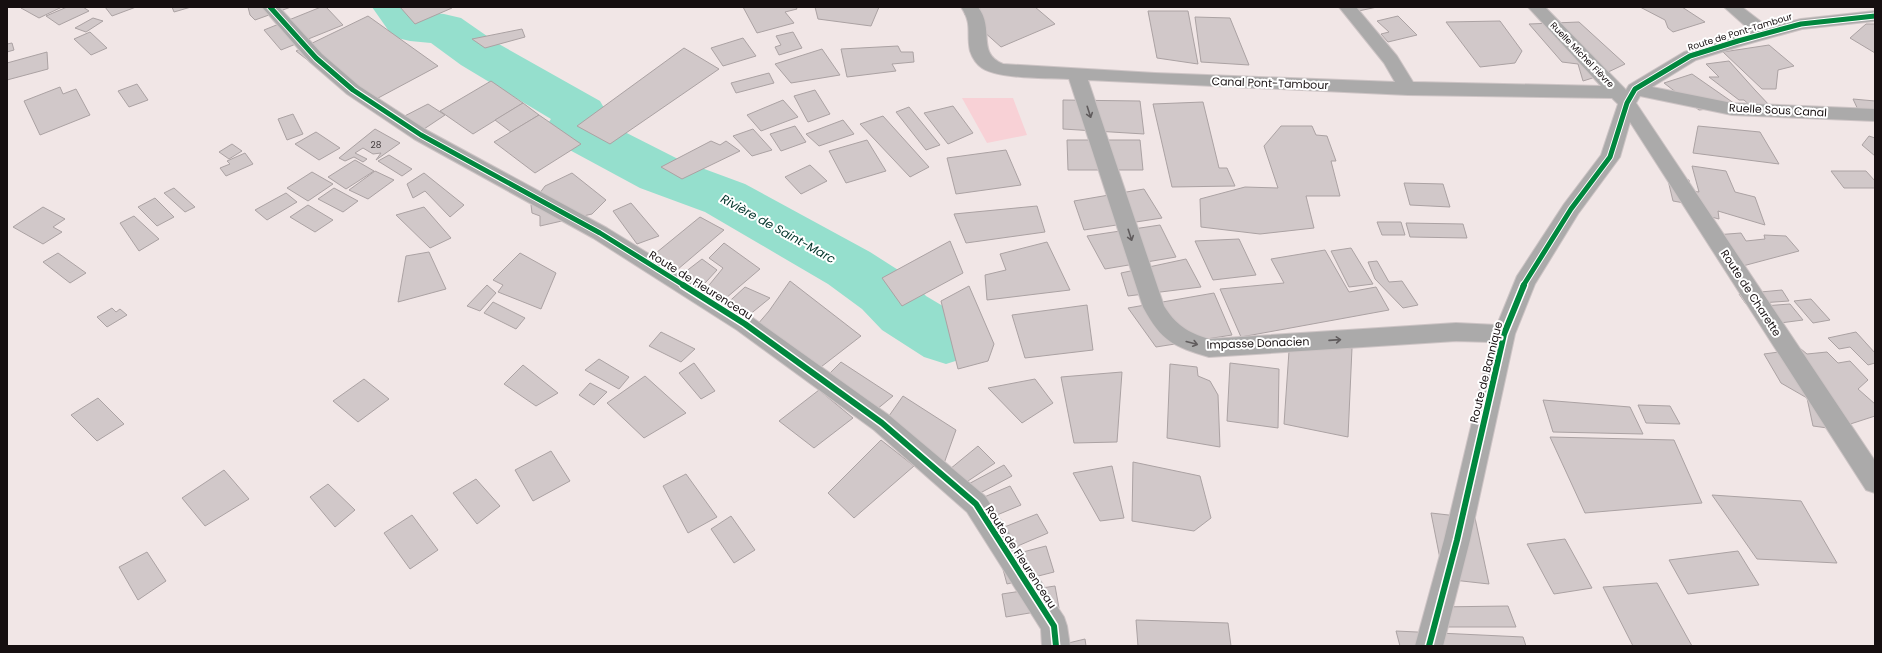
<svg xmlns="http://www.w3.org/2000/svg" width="1882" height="653" font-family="Poppins,sans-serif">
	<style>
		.green { fill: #f8d1d6 }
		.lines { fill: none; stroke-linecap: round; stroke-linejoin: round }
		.river { fill: #95dfcd; fill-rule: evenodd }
		.building { fill: #d1c8c9; stroke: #aba2a3 }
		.minor-casing { stroke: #cdc4c5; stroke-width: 2 }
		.minor { fill: #abaaaa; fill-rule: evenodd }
		.cycleway-far1-casing { stroke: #fff; stroke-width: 7 }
		.cycleway-casing { stroke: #fff; stroke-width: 9 }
		.cycleway-far1 { stroke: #00873e; stroke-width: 5 }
		.cycleway { stroke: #00873e; stroke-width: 6 }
		.oneway { stroke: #605c5d }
		.labels { text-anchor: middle; stroke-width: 4; stroke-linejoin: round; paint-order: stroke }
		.far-street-label { font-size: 9px; fill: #160f10; stroke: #fff }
		.number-label { font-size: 9px; fill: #453d3e }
		.street-label { font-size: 11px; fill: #160f10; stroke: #fff }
		.water-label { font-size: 12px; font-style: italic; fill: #003329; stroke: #fff }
	</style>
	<rect width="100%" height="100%" fill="#f1e6e6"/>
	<polygon class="green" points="962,98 1013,98 1027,135 987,143"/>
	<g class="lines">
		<polygon class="river" points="372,7 421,7 425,12 444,14 461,18 497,43 600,101 607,113 603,121 680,160 745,184 870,252 906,275 926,296 968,321 978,339 968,357 946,364 924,357 882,330 862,309 828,284 705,212 640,188 553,141 545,128 551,119 461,65 431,43 410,41 393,37"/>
	</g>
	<g class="building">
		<polygon points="23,7 62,7 39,18 21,8"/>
		<polygon points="67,7 83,7 89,11 59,25 46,16"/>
		<polygon points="105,7 136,7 112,16"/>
		<polygon points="172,7 191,7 174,12"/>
		<polygon points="248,7 291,7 255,20 250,15"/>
		<polygon points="321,7 326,7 343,25 281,50 264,30"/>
		<polygon points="400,7 452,7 452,8 415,24"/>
		<polygon points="743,7 796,7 797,9 785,12 794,23 757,33"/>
		<polygon points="815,7 879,7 871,26 818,19"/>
		<polygon points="982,7 1035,7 1055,24 1001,47 964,14"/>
		<polygon points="1352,7 1377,7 1354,12"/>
		<polygon points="1640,7 1682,7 1705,22 1673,32 1668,28 1665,20"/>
		<polygon points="1148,11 1188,11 1198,64 1157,58"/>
		<polygon points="368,16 438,66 365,105 296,51"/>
		<polygon points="1398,16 1417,35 1388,42 1381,34 1389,32 1377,21"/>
		<polygon points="1195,17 1230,18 1249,65 1201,62"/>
		<polygon points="93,18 103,21 86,32 75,28"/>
		<polygon points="1500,21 1522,51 1515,63 1480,67 1446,22"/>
		<polygon points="1579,22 1625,64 1602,75 1583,81 1578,64 1562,62 1529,24"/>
		<polygon points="1866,24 1875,24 1875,53 1850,38"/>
		<polygon points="522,29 525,37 485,48 472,39"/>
		<polygon points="90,32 107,48 91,55 74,39"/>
		<polygon points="793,32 802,48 779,55 775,47 781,45 776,36"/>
		<polygon points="743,38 756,56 723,66 711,48"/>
		<polygon points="12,43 14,50 7,52 7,44"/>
		<polygon points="1769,45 1794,66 1778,70 1776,89 1762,89 1723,52"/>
		<polygon points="898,46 901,52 913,52 914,62 892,64 896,71 847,77 841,49"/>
		<polygon points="684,48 719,69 610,144 577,126"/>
		<polygon points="822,49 840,75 791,83 775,64"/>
		<polygon points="47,52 48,69 7,80 7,63"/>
		<polygon points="1729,61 1755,90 1771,107 1753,108 1744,100 1739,100 1709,77 1719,77 1706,64"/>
		<polygon points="769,73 774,83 736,93 731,83"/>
		<polygon points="1692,74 1738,106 1699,110 1664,83"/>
		<polygon points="491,81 523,103 473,134 440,111"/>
		<polygon points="137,84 148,100 129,107 118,91"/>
		<polygon points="60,87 63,94 76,89 90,115 40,135 24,101"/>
		<polygon points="815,90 830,114 808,122 794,96"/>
		<polygon points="1853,99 1875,101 1875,115 1860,114"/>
		<polygon points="783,100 798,117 761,131 747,115"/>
		<polygon points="1063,100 1140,101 1144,134 1063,129"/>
		<polygon points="1203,102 1219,168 1227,168 1235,186 1172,187 1153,104"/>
		<polygon points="523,103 539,115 511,132 495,120"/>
		<polygon points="428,104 445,115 415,135 393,122"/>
		<polygon points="953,106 973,133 948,144 924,113"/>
		<polygon points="909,107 940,145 926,150 896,112"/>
		<polygon points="293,114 303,134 287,140 278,119"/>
		<polygon points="539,115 581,144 535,173 494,142"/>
		<polygon points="883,116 929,167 910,177 860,124"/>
		<polygon points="843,120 854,134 819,146 806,134"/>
		<polygon points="795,126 806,142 781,151 770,134"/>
		<polygon points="1281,126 1312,126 1316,135 1327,136 1336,161 1331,161 1340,196 1306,196 1314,228 1260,234 1201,227 1200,199 1245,187 1278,188 1264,146"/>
		<polygon points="1698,126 1760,132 1779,164 1693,153"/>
		<polygon points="375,129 400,143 376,160 381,153 373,154 363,148 355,153 367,159 363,162 354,157 345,161 339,158"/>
		<polygon points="753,129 772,150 752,156 733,136"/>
		<polygon points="316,132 340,148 319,160 295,144"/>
		<polygon points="1869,136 1875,138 1875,156 1862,145"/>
		<polygon points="867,140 886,171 846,183 829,151"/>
		<polygon points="1067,140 1140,140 1143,170 1068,170"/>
		<polygon points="711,141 720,145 726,141 740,151 682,179 661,167"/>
		<polygon points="232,144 242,151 229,159 219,152"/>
		<polygon points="1006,150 1021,185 956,194 947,158"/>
		<polygon points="245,153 253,164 226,176 220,168 230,164 227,161"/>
		<polygon points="389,155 412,169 402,176 378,161"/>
		<polygon points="355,160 374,171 346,189 328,177"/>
		<polygon points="810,165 827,181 801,194 785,177"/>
		<polygon points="1692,166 1726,171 1735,192 1755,197 1765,225 1718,211 1719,219 1700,214 1696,205 1673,201 1667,176 1689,180 1691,191 1699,192"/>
		<polygon points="375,171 394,180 368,199 349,190"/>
		<polygon points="1831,171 1866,171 1875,181 1875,188 1844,188"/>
		<polygon points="312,172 333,184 308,201 287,188"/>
		<polygon points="424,173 464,205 450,217 425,191 413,198 407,184"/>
		<polygon points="572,173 606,200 592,214 540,226 540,216 532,213 531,205 545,186"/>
		<polygon points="1404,183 1443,184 1450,207 1410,205"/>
		<polygon points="174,188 195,207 185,212 164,193"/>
		<polygon points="334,188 358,201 343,212 318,199"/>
		<polygon points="1144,189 1162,218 1084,230 1074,201"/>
		<polygon points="286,193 297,202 267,220 255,210"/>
		<polygon points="155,198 174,217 157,226 138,207"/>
		<polygon points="631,203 659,236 637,244 613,211"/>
		<polygon points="308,205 333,220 315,232 290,217"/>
		<polygon points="1037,206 1045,232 966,243 954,214"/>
		<polygon points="43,207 65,219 53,227 62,232 43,244 13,227"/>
		<polygon points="424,207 451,238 430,248 396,215"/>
		<polygon points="134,216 159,239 139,251 120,223"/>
		<polygon points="700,217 724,230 664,281 640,266"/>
		<polygon points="1377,222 1401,222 1405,235 1382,235"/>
		<polygon points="1406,223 1463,224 1467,238 1410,237"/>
		<polygon points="1160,225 1176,257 1105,269 1087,236"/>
		<polygon points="1741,233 1746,241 1765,239 1764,235 1786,236 1799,251 1739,267 1715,235"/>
		<polygon points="1239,239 1256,275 1213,280 1195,241"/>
		<polygon points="950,241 963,273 902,306 882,278"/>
		<polygon points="1047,242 1070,290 987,300 985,275 1006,270 1000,254"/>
		<polygon points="724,243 760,269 719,304 701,295 723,268 709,258"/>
		<polygon points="1351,248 1373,284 1349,287 1331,251"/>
		<polygon points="1325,250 1349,292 1376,287 1389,310 1241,337 1220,289 1284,283 1271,259"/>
		<polygon points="429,252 446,289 398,302 406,256"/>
		<polygon points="58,253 86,273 70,283 43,262"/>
		<polygon points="520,253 556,273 541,309 498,292 503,285 493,280"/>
		<polygon points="702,259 717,270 696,293 676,279"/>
		<polygon points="1186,259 1201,287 1128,296 1121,273"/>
		<polygon points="1377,261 1389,282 1402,281 1418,305 1403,308 1375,279 1368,262"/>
		<polygon points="790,281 861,336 808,377 751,332 769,311"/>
		<polygon points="487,285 496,293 480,311 467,306"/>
		<polygon points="969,286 994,344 988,361 958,369 941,301"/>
		<polygon points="745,287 770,298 743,320 721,309"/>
		<polygon points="1782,290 1789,301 1746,304 1739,294"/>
		<polygon points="1214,293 1232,335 1156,347 1128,308"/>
		<polygon points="1811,299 1830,320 1813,323 1794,301"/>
		<polygon points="493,302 525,318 516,329 484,313"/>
		<polygon points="1790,304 1803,320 1765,325 1750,307"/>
		<polygon points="1087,305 1093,350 1025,358 1012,315"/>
		<polygon points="112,308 116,312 120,309 127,315 107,327 97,317"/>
		<polygon points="661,332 695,349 681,362 649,346"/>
		<polygon points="1856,332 1875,353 1875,363 1868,365 1850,347 1839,349 1828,338"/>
		<polygon points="1352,348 1348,437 1284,424 1289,351"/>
		<polygon points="1801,349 1807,354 1827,352 1838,363 1850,361 1868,380 1858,389 1875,404 1875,416 1835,429 1813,426 1807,398 1781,383 1764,354"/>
		<polygon points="599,359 629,377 619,389 585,370"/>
		<polygon points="841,362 893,396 876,410 827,376"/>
		<polygon points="694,363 715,391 701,399 679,373"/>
		<polygon points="1230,363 1279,369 1278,428 1227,421"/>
		<polygon points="1170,364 1197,367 1198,376 1210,381 1218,395 1220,447 1167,438"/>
		<polygon points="523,365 558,393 536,406 504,384"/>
		<polygon points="1122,372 1117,442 1074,443 1061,377"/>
		<polygon points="645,376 686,413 644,438 607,403"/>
		<polygon points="364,379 389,399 358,422 333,401"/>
		<polygon points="1035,379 1053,403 1022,423 988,388"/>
		<polygon points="590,383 607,392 594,405 579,395"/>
		<polygon points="819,390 853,418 814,448 779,421"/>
		<polygon points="903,396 956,430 942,469 884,423"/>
		<polygon points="98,398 124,424 97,441 71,415"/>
		<polygon points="1543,400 1630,407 1643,434 1553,432"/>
		<polygon points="1638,405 1670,406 1680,424 1646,423"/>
		<polygon points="1550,437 1674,440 1702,503 1585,513"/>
		<polygon points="881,440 914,466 854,518 828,493"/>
		<polygon points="978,446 995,463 965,483 950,469"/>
		<polygon points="551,451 570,481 533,501 515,470"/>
		<polygon points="1133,462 1200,476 1211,518 1194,531 1132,521"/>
		<polygon points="1004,465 1012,476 969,499 961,488"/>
		<polygon points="1112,466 1124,518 1100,521 1073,473"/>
		<polygon points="224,470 249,499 205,526 182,498"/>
		<polygon points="686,474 717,517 688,533 663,486"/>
		<polygon points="476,479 500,506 477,524 453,493"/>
		<polygon points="328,484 355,510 335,527 310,497"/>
		<polygon points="1010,486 1021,505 985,520 975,501"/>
		<polygon points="1712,495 1801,501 1837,563 1757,559"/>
		<polygon points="1431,513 1475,518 1489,584 1444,579"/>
		<polygon points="1037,514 1048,533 1013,548 1002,528"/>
		<polygon points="412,515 438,550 410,569 384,533"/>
		<polygon points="731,516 755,550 734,563 711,529"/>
		<polygon points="1565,539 1592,588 1554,594 1527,544"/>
		<polygon points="1046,546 1054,572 1007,584 1000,558"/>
		<polygon points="1738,551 1759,585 1688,594 1669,560"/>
		<polygon points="147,552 166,581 138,600 119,567"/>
		<polygon points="1657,583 1692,646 1633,646 1603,587"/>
		<polygon points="1055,586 1059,608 1006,617 1002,594"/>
		<polygon points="1508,606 1516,627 1442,627 1436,607"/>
		<polygon points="1136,620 1228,623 1231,646 1138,646"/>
		<polygon points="1396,631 1523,637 1526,646 1400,646"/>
		<polygon points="1085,639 1086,646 1056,646"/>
	</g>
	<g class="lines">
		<g class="minor-casing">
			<g id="minor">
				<polygon points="262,7 279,7 322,54 359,86 428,131 607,228 753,318 890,416 985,496 1064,617 1067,626 1070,646 1042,646 1041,629 967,512 874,430 737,330 593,238 414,139 347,94 310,62"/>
				<path d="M961 7H978C995 29 976 53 1003 64L1155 73 1395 82 1384 63 1339 7H1356L1397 56 1413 82 1601 86 1528 7H1545L1626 90 1629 85 1684 52 1752 32 1724 7H1742L1768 27 1801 19 1875 11V21L1802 29 1744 45 1696 60 1652 87 1732 103 1875 109V121L1732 115 1640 96 1636 103 1875 461V493L1866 490 1630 122 1620 157 1578 214 1535 284 1515 334 1470 540 1443 646H1415L1444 540 1491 342 1456 341 1209 357C1173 346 1162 342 1143 307L1069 79C1049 78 998 79 982 68 976 64 972 57 970 51 966 32 973 25 961 7ZM1088 80 1408 95 1612 98 1618 104 1601 155 1564 204 1517 276 1497 325 1456 323 1209 339C1188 333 1175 324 1164 306Z"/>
			</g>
		</g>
		<use href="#minor" class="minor"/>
		<g class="cycleway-far1-casing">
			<g id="cycleway-far1">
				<polyline points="270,7 316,58 353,90 421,135 600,233 685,286"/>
				<polyline points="1523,286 1571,209 1610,157 1627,103 1635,89 1690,56 1738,41 1801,24 1875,16"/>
			</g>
		</g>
		<g class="cycleway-casing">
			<g id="cycleway">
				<polyline points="683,285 745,324 882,423 976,504 1054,626 1056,646"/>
				<polyline points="1429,646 1457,540 1504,334 1524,285"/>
			</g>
		</g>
		<use href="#cycleway-far1" class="cycleway-far1"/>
		<use href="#cycleway" class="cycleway"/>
	</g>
	<defs><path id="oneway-shaft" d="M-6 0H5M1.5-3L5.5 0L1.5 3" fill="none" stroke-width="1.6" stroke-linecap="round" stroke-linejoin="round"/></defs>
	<g class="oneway">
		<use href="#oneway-shaft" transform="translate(1089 112) rotate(72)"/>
		<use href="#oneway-shaft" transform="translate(1130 235) rotate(72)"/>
		<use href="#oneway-shaft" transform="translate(1335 340) rotate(-4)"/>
		<use href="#oneway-shaft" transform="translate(1192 343) rotate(15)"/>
	</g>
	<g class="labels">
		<g class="far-street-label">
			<text transform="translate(1740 32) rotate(-17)" y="3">Route de Pont-Tambour</text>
			<text transform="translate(1582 55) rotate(46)" y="3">Ruelle Michel Fièvre</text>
		</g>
		<g class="number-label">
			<text x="376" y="148">28</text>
		</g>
		<g class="street-label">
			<text transform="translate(1270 83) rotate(2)" y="4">Canal Pont-Tambour</text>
			<text transform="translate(1778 110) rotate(3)" y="4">Ruelle Sous Canal</text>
			<text transform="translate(701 285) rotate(32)" y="4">Route de Fleurenceau</text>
			<text transform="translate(1751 293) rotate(57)" y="4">Route de Charette</text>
			<text transform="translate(1258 343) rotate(-2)" y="4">Impasse Donacien</text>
			<text transform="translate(1486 372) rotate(-76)" y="4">Route de Bannique</text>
			<text transform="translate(1021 557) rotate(57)" y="4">Route de Fleurenceau</text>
		</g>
		<g class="water-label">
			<text transform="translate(778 229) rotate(29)" y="4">Rivière de Saint-Marc</text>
		</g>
	</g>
	<rect width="1882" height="653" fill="none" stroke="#160f10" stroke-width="16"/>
</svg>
